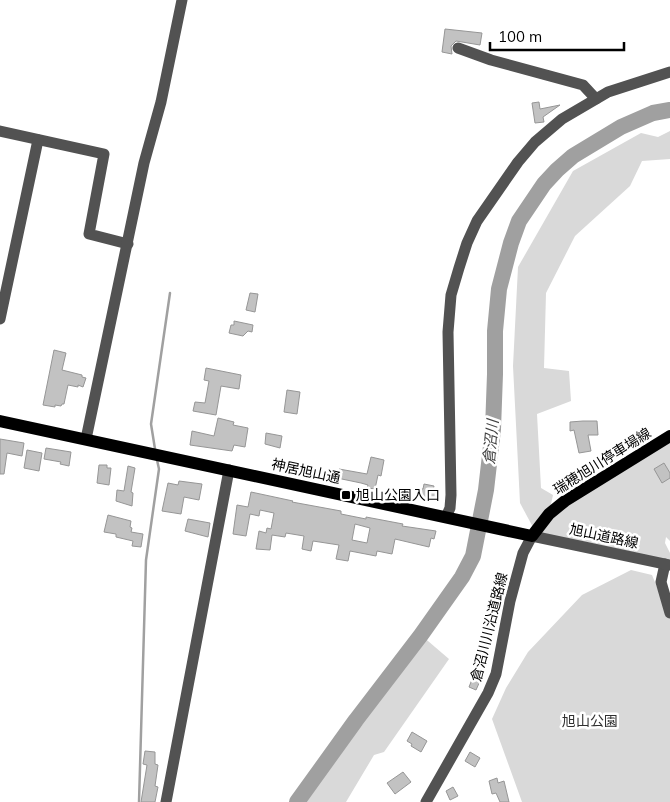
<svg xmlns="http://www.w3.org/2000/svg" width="670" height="802" font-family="Mulish,'Noto Sans JP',sans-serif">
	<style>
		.green { fill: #d9d9d9 }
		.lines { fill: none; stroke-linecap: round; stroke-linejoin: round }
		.stream { stroke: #a0a0a0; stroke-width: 2.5 }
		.river { stroke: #a0a0a0; stroke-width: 16 }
		.building { fill: #c2c2c2; stroke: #969696; fill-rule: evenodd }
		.minor { stroke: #525252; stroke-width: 11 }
		.major { stroke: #000; stroke-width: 12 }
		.poi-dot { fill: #000; stroke: #fff; stroke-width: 2 }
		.labels { text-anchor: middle; stroke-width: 5; stroke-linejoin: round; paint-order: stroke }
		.street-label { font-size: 14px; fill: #000; stroke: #fff }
		.poi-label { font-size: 14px; fill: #000; stroke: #fff; text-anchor: start }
		.park-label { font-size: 14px; fill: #303030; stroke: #fff }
		.water-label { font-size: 15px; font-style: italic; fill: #414141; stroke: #fff }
	</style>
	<rect width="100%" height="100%" fill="#fff"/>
	<g class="green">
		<polygon points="670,131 670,159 642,161 630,186 575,236 546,293 544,368 569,371 571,401 537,414 541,488 553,495 549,513 670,436 670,541 666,537 665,543 670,553 670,565 535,531 520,503 513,366 518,267 573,171 641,133 658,137"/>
		<polygon points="631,570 652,575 666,609 670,611 670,802 522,802 492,719 506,688 528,652 582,595"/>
		<polygon points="421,635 449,659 384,752 374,755 346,802 297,802 356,720"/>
	</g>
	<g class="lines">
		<g class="stream">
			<polyline points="155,449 151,424 170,293"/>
			<polyline points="139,802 146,560 159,469 157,460"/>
		</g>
		<polyline class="river" points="297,802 356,720 421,635 462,577 473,556 486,490 493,429 495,374 495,331 499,289 511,243 519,221 544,184 557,170 573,156 621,127 653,113 670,110"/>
	</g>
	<g class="building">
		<polygon points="445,29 482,33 480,45 456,41 451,46 452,54 442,52"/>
		<polygon points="539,102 540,109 560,105 543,117 544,122 535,123 532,103"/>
		<polygon points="250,293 258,294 255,312 246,310"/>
		<polygon points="234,321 253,325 252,332 248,331 243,336 229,333 231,325 234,325"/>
		<polygon points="54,350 66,353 62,370 82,375 82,377 86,378 83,387 78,385 78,387 68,385 64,404 62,404 61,406 55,405 55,407 43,405"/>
		<polygon points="206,368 241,375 239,389 221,386 216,415 193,411 195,402 205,403 209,381 204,380"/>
		<polygon points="287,390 300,392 297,414 284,412"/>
		<polygon points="218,418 234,422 233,425 248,428 245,447 234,445 232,451 190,445 192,431 214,436"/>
		<polygon points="583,421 597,421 598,435 588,435 591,451 579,453 574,430 570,431 570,422"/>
		<polygon points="266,433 282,436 280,448 265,444"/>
		<polygon points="0,439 24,443 22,456 7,453 4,474 0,474"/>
		<polygon points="46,448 71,452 69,466 60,464 61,462 44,459"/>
		<polygon points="27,450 42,453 39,471 24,468"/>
		<polygon points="371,457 384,460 381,476 378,475 375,489 367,488 368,485 361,483 337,478 339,469 367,474"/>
		<polygon points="664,463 670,473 670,478 662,483 654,469"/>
		<polygon points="99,465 107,465 107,468 111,468 109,485 97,483"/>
		<polygon points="128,466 135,468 131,492 133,493 132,506 116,501 117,490 124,491"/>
		<polygon points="179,481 202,484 199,500 184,497 181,514 162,511 168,483 178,485"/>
		<polygon points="424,484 434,486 433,491 439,492 437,502 417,498 419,489 423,489"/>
		<path d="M251 492 293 501 292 502 341 511V514L366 519V517L403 524 402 526 436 531 434 539 431 538 429 547 395 539 392 554 377 551 376 556 350 551 348 561 336 559 339 545 313 541 311 551 302 549 304 536 286 533 285 537 272 535 270 550 256 549 259 531 266 533 267 528 271 529 274 513 260 510 259 516 250 514 246 536 233 534 237 505 248 507ZM355 524 370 528 367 543 352 540Z"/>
		<polygon points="108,515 131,521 130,527 132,528 131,532 143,534 141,547 132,546 133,541 116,537 116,534 104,532"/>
		<polygon points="188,519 210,523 208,537 185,531"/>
		<polygon points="473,677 480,681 476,690 469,687"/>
		<polygon points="412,732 427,741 421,752 411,746 412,744 407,741"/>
		<polygon points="145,751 155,752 155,764 158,765 155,786 158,787 155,802 141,802 147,765 143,764"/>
		<polygon points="470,752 480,758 475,767 465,761"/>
		<polygon points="403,772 411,782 395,794 387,783"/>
		<polygon points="497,778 498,783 504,781 509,802 500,802 496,793 492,794 489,781"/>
		<polygon points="453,787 458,796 450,800 446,791"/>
	</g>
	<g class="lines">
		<g class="minor">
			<polyline points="458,48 491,60 583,85 596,99"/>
			<polyline points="0,131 104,154 89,234 128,244"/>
			<polyline points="0,319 38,140"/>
			<polyline points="86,439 144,163 161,102 182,0"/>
			<polyline points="446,517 450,508 451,495 448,332 451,295 459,268 467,243 477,221 518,162 535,142 562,119 608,92 670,72"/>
			<polyline points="665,564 661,582 670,613"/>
			<polyline points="166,802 229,470"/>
			<polyline points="426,802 488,693 496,674 510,601 523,553 532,536 670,565"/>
		</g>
		<polyline class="major" points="0,421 532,536 549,514 565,501 670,436"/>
	</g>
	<rect class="poi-dot" x="341" y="490" width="10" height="10" rx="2.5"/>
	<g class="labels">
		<g class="street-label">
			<text transform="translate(602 461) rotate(-32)" y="5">瑞穂旭川停車場線</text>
			<text transform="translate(306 471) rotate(12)" y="5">神居旭山通</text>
			<text transform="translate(604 536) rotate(12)" y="5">旭山道路線</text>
			<text transform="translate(489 627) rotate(-76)" y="5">倉沼川川沿道路線</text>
		</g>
		<g class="poi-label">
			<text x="356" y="500">旭山公園入口</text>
		</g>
		<g class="park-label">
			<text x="590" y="726">旭山公園</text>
		</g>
		<g class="water-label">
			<text transform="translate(491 442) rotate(-85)" y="5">倉沼川</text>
		</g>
	</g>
	<path d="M490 42v8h134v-8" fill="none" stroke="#000000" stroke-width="2.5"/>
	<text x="498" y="42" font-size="15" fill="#000000" stroke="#ffffff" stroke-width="4" paint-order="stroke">100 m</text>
</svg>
